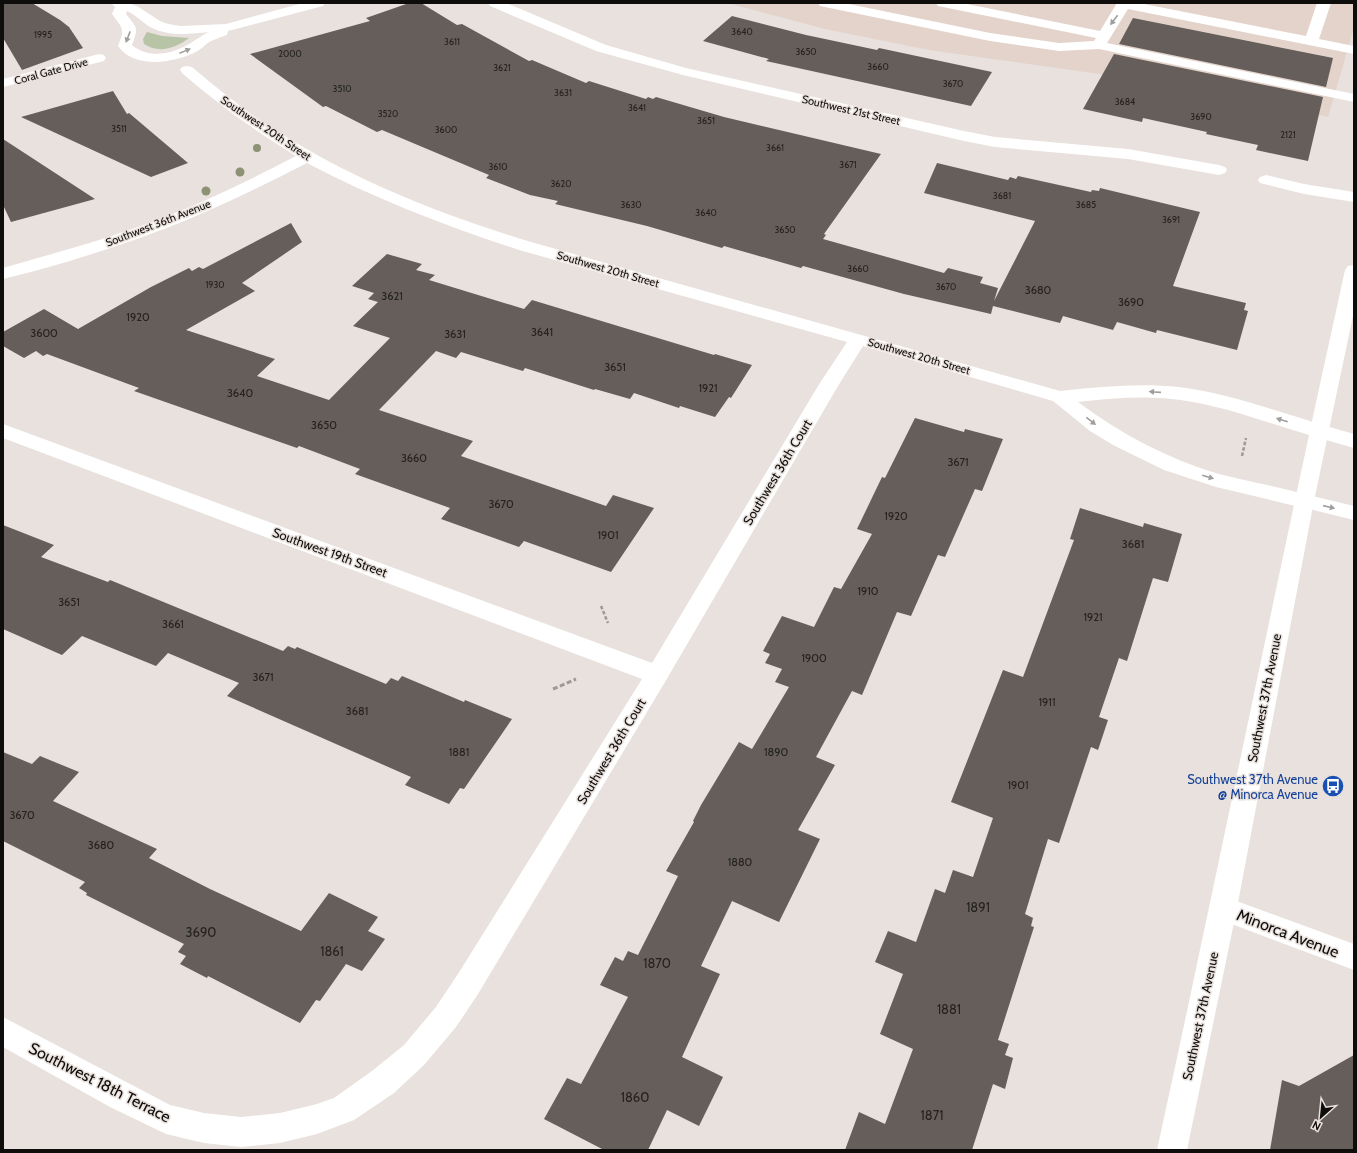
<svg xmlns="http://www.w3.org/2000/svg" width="1357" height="1153" font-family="Cabin,sans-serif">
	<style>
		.built { fill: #e3d3cb }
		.green { fill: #b7c4a5 }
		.building { fill: #655e5a }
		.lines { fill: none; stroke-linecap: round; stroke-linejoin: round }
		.path-far1 { stroke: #9f9995; stroke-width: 2.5; stroke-dasharray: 3.5 2; stroke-linecap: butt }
		.path { stroke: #9f9995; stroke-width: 3; stroke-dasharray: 5 2.5; stroke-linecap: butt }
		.service { fill: #fff; fill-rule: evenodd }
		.minor { fill: #fff; fill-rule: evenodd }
		.tertiary { fill: #fff; fill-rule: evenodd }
		.secondary { fill: #fff; fill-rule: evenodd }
		.tree { fill: #8d9275 }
		.oneway { fill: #9f9e9d }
		.labels { text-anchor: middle; stroke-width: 3; stroke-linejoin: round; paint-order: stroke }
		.far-number-label { font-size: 9px; fill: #24211f }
		.far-street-label { font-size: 11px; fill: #0f0d0b; stroke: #e9e1dd }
		.number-label { font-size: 11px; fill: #24211f }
		.street-label { font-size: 13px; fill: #0f0d0b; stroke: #e9e1dd }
		.transit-label { font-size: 13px; fill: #164399; stroke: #e9e1dd; text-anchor: end }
		.near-number-label { font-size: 13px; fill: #24211f }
		.near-street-label { font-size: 16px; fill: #0f0d0b; stroke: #e9e1dd }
	</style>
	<rect width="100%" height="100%" fill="#e9e1dd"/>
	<polygon class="built" points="727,3 1354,3 1354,28 1328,117 1184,86 929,50 825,29"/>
	<path class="green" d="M147 32 162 36 189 38C176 48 159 54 144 44L143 39Z"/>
	<g class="building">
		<polygon points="3,3 32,3 60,20 69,27 83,48 22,70 3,38"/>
		<polygon points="409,3 421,3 457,25 462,24 529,61 532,60 586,83 589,81 646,99 648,97 653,99 656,97 724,117 881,154 824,234 826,235 823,239 944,273 948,268 983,277 980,283 998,288 994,301 1035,221 924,193 937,163 1008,180 1010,177 1016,179 1018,176 1091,192 1092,190 1099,191 1100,188 1200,212 1173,286 1246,303 1244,310 1248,311 1237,350 1157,330 1156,333 1117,322 1113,330 1063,316 1060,323 993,306 991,314 904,294 803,266 801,268 724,246 722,248 647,226 555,204 558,201 530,195 486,178 489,175 382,130 377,132 326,106 323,107 250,54 370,21 366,18"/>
		<polygon points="732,16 806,35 877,50 879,48 992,72 971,106 766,61 769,59 703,41"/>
		<polygon points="1133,18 1333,58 1326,87 1119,44"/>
		<polygon points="1114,54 1323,97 1308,161 1256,150 1258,145 1206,134 1207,132 1143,118 1142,122 1083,109"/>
		<polygon points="113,91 127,114 129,113 188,163 151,177 21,117"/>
		<polygon points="3,139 95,199 11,222 3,205"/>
		<polygon points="291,223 302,242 242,283 255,291 186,330 275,359 257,376 329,400 390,338 353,326 378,302 368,299 374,293 352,286 387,254 422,264 416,270 435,275 429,280 524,309 532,300 714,355 715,354 752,365 731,398 729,397 715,417 680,406 679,408 634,393 630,399 595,389 594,390 525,368 523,371 461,352 456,358 436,351 379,410 473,441 461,456 606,506 613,495 654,508 611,572 524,541 519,547 441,519 450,508 355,474 360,469 299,446 297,448 134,391 139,388 47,354 43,356 36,351 24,358 3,346 3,332 44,309 78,329 151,287 189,268 192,271 199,267 203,269"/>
		<polygon points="915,418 964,432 965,429 1003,439 982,491 975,489 945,557 938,555 911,616 897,612 862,695 852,691 816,757 835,765 798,830 820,839 779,922 732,901 701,966 720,974 682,1057 723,1077 699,1126 667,1110 648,1150 604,1150 544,1119 567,1078 581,1084 628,997 600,985 615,957 623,961 628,951 638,955 678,876 666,871 694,822 693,821 701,805 739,742 752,749 789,687 775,682 782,669 765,663 770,654 763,651 782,616 814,627 834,587 841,589 872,534 857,529 882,477 885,478"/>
		<polygon points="1080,508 1143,527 1144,523 1182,534 1168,582 1153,578 1127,661 1119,658 1099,717 1108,720 1098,750 1091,747 1059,843 1048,839 1025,914 1033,918 1031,926 1034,927 998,1040 1009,1044 1005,1055 1013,1058 1005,1089 993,1084 972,1150 845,1150 859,1112 885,1124 913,1049 880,1034 903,974 875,962 888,931 916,942 935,889 945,893 953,870 973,877 993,818 951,802 1003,670 1023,677 1074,540 1070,539"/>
		<polygon points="3,525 54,545 41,557 108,582 110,580 283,651 288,646 295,649 297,647 386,684 391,678 398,681 402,676 464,702 465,700 512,719 464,789 460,788 449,804 405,785 411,777 227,696 239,683 168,653 156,666 82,636 62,655 3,629"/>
		<polygon points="3,752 32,764 40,756 79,772 53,801 157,849 149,858 210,889 301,931 329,893 378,917 368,931 385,939 362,971 346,964 320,1001 316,1000 300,1023 208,976 207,978 180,964 186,956 178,952 184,944 86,895 87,893 79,888 85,882 3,841"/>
		<polygon points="1354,1055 1354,1150 1270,1150 1282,1080 1299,1086"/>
	</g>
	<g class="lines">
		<g class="path-far1">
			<polyline points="1242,456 1246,438"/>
			<polyline points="601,606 608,623"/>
		</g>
		<polyline class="path" points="553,689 576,679"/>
		<polygon class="service" points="818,3 844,3 990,33 1059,43 1094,41 1096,38 943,7 938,6 936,3 962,3 1100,31 1117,3 1139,3 1306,36 1317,3 1331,3 1319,39 1354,46 1354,54 1128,9 1107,43 1354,94 1354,102 1099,49 1059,51 990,41 825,7 820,6"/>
		<g class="minor">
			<path d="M111 3H128L137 6 160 21 168 24 181 26 226 24 303 3H325L323 6 228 31 227 35C221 37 215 39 209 42 204 46 200 50 194 53 172 63 134 69 118 46 125 28 123 29 112 14L115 7ZM127 11C136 15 142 22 150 27 169 37 190 34 209 32 200 36 194 42 185 46 169 55 147 58 132 45 139 27 137 28 126 14Z"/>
			<polygon points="488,3 506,3 606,45 686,68 964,131 995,137 1128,149 1219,165 1225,167 1227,170 1225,173 1219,175 1128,159 995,147 964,141 683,75 596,51 490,6"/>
			<polygon points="99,54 104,55 106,58 104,61 3,87 3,79"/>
			<path d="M187 66 192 67C217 88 242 109 269 126 350 179 439 214 531 242L1060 391C1100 387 1139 383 1179 387 1229 393 1278 412 1326 426L1329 431 1326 436 1319 438C1273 425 1229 407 1181 400 1147 395 1112 398 1078 402 1121 434 1168 459 1219 474 1250 482 1281 487 1311 496L1314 501 1311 506 1304 508 1216 487 1164 470 1113 445 1090 431 1053 401 863 346 838 386 665 682 478 994 456 1027 424 1065 394 1093 354 1120 317 1134 280 1143 241 1147 204 1143 166 1134 110 1107 3 1047V1017L170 1105 204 1113 241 1117 280 1113 317 1104 334 1098 372 1071 404 1045 436 1007 458 974 642 679 3 438V424L652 663 818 386 847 342 519 250C446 226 375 199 307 163 268 183 229 202 189 219 130 243 65 264 3 279V268C54 253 105 240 154 221 203 203 250 180 296 156 255 131 218 104 182 73L180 70 182 67Z"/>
			<polygon points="1266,175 1304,184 1354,192 1354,202 1304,194 1260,183 1258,180 1260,177"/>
			<polygon points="1223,896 1354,944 1354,970 1213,917 1209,908 1213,899"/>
		</g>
		<g class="tertiary">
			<polygon points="1319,424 1354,434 1354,448 1312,436 1309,431 1312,426"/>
			<polygon points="1304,494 1354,506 1354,520 1297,506 1294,501 1297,496"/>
		</g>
		<path class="secondary" d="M1354 265V311L1314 501 1237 908 1187 1150H1157C1221 857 1280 563 1345 270L1348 266Z"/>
	</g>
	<g class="tree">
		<circle cx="257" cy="148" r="4"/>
		<circle cx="240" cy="172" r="4.5"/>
		<circle cx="206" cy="191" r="4.5"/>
	</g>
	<defs><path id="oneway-solid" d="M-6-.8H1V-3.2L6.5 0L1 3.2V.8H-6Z"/></defs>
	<g class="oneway">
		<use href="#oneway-solid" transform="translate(1114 20) rotate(127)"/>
		<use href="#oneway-solid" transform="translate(128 37) rotate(111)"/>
		<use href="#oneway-solid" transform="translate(185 51) rotate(-22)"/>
		<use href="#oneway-solid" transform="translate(1155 392) rotate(-176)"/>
		<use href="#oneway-solid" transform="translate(1282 420) rotate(-163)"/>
		<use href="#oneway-solid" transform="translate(1091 421) rotate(38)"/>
		<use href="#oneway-solid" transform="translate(1208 477) rotate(16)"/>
		<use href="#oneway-solid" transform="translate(1329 507) rotate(13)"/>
	</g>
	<defs>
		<g id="bus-disc" transform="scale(1.15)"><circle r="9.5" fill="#1a4fb4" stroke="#e9e1dd"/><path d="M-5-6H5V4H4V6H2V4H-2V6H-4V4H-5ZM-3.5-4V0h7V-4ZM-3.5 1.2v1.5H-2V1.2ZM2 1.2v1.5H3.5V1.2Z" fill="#fff"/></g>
	</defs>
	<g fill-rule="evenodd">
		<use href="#bus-disc" x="1333" y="786"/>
	</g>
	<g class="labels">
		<g class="far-number-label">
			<text x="742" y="35">3640</text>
			<text x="43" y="38">1995</text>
			<text x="452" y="45">3611</text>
			<text x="806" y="55">3650</text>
			<text x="290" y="57">2000</text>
			<text x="878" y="70">3660</text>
			<text x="502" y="71">3621</text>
			<text x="953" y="87">3670</text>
			<text x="342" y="92">3510</text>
			<text x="563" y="96">3631</text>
			<text x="1125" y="105">3684</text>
			<text x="637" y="111">3641</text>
			<text x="388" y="117">3520</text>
			<text x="1201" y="120">3690</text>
			<text x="706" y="124">3651</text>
			<text x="119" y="132">3511</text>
			<text x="446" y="133">3600</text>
			<text x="1288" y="138">2121</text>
			<text x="775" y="151">3661</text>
			<text x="848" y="168">3671</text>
			<text x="498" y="170">3610</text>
			<text x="561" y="187">3620</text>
			<text x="1002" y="199">3681</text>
			<text x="631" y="208">3630</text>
			<text x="1086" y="208">3685</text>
			<text x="706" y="216">3640</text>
			<text x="1171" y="223">3691</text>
			<text x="785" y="233">3650</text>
			<text x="858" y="272">3660</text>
			<text x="215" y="288">1930</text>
			<text x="946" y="290">3670</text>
		</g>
		<g class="far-street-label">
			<text transform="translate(51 71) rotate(-15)" y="4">Coral Gate Drive</text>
			<text transform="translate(851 110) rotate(13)" y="4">Southwest 21st Street</text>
			<text transform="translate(266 128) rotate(34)" y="4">Southwest 20th Street</text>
			<text transform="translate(158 223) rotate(-21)" y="4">Southwest 36th Avenue</text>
			<text transform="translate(608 269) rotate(16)" y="4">Southwest 20th Street</text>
			<text transform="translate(919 356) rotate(16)" y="4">Southwest 20th Street</text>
		</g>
		<g class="number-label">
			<text x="1038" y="294">3680</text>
			<text x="392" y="300">3621</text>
			<text x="1131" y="306">3690</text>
			<text x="138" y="321">1920</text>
			<text x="542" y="336">3641</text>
			<text x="44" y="337">3600</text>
			<text x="455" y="338">3631</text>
			<text x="615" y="371">3651</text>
			<text x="708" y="392">1921</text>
			<text x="240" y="397">3640</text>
			<text x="324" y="429">3650</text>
			<text x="414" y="462">3660</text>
			<text x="958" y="466">3671</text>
			<text x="501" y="508">3670</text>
			<text x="896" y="520">1920</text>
			<text x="608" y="539">1901</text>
			<text x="1133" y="548">3681</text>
			<text x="868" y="595">1910</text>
			<text x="69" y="606">3651</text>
			<text x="1093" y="621">1921</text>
			<text x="173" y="628">3661</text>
			<text x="814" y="662">1900</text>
			<text x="263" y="681">3671</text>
			<text x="1047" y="706">1911</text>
			<text x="357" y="715">3681</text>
			<text x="459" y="756">1881</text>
			<text x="776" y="756">1890</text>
			<text x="1018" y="789">1901</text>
			<text x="22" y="819">3670</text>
			<text x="101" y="849">3680</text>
			<text x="740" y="866">1880</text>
		</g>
		<g class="street-label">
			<text transform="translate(777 472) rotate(-59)" y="5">Southwest 36th Court</text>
			<text transform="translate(330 552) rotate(20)" y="5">Southwest 19th Street</text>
			<text transform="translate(1264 698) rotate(-79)" y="5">Southwest 37th Avenue</text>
			<text transform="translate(611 751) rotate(-59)" y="5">Southwest 36th Court</text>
			<text transform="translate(1200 1016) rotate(-78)" y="5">Southwest 37th Avenue</text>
		</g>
		<g class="transit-label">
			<text x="1318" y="784">Southwest 37th Avenue<tspan x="1318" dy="15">@ Minorca Avenue</tspan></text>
		</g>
		<g class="near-number-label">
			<text x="978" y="912">1891</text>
			<text x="201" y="937">3690</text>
			<text x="332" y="956">1861</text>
			<text x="657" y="968">1870</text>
			<text x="949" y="1014">1881</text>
			<text x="635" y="1102">1860</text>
			<text x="932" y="1120">1871</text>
		</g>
		<g class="near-street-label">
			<text transform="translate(1288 933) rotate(21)" y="6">Minorca Avenue</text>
			<text transform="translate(100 1082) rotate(27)" y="6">Southwest 18th Terrace</text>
		</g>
	</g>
	<rect width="1357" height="1153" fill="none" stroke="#0f0d0b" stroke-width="8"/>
	<g transform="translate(1321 1117) rotate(207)" stroke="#e9e1dd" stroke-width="3" paint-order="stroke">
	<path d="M0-3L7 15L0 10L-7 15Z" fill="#0f0d0b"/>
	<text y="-6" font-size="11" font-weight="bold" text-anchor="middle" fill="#0f0d0b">N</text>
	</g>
</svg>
